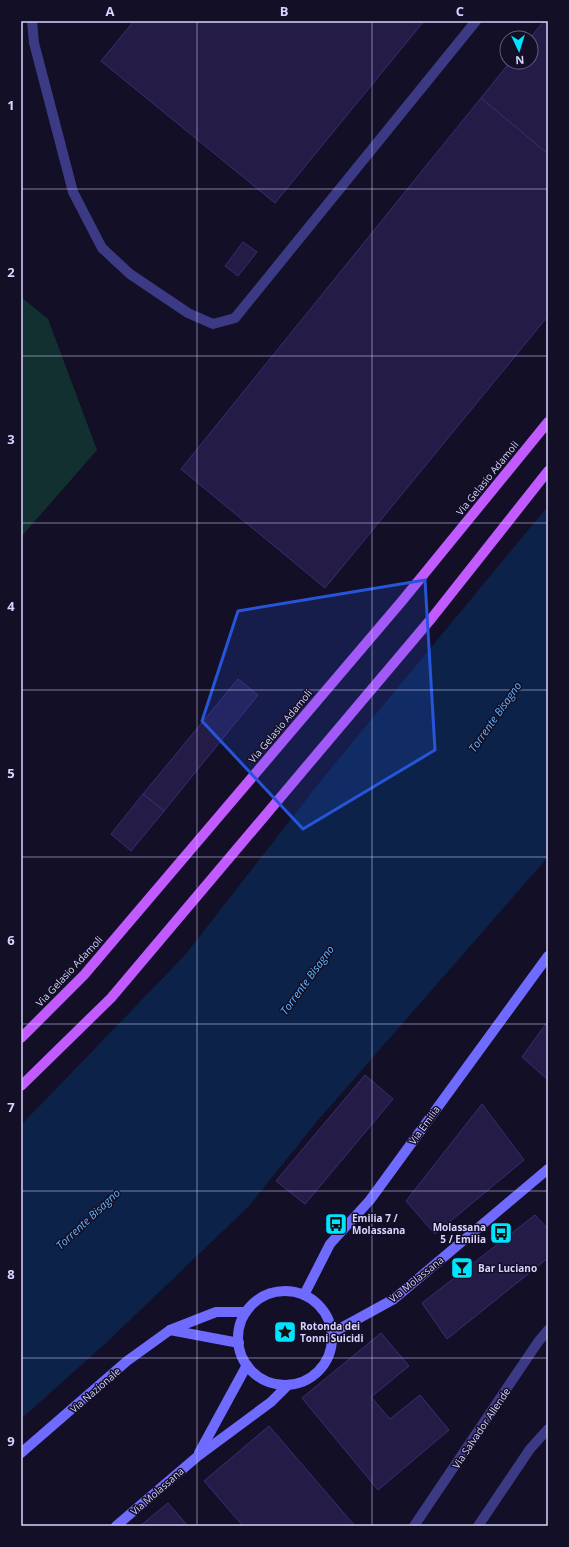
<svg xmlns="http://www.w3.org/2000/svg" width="569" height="1547" font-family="'Open Sans',sans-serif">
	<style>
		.green { fill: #12302f }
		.water { fill: #0c2248 }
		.building { fill: #241b47; stroke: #3b2d73 }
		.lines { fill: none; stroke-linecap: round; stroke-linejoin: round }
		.service { stroke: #3d3a85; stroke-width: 10 }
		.tertiary { stroke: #3d3a85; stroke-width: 10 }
		.secondary { stroke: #6f6bff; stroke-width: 10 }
		.primary { stroke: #c25bff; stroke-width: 10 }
		.marked { fill: #2655da; fill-opacity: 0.2; stroke: #2655da; stroke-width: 3; stroke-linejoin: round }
		.grid { fill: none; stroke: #d9d4ff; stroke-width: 1; stroke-opacity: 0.55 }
		.labels { text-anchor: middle; stroke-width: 3; stroke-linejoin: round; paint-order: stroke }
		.street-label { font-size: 10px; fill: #d9d4ff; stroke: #130f26 }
		.poi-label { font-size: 10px; font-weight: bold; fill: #d9d4ff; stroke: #130f26; text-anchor: start }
		.water-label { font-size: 11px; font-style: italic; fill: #62b6ff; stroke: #130f26 }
		.neatline { fill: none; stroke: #d9d4ff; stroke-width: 1.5 }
		.grid-label { font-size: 13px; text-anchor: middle; font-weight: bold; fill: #d9d4ff }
	</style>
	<rect width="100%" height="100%" fill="#130f26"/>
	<polygon class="green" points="21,297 48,319 97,450 21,537"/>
	<polygon class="water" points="548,506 548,857 319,1119 249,1206 106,1343 21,1419 21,1125 185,955 323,778"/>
	<g class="building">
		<polygon points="134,21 424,21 275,203 101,61"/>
		<polygon points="544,21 548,21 548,154 481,98 510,62 531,62 530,38"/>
		<polygon points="481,98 548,154 548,316 325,588 181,469"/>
		<polygon points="243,242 257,252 238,276 225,266"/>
		<polygon points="238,679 258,695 164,811 143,794"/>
		<polygon points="143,794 164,811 131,851 111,834"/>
		<polygon points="548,1021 548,1080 522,1057"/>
		<polygon points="365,1075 393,1099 305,1204 276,1181"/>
		<polygon points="482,1104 524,1160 435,1234 406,1201"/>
		<polygon points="535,1215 548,1229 548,1258 447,1339 422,1303"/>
		<polygon points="381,1333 409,1366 371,1397 390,1419 420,1395 449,1430 378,1490 302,1398"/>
		<polygon points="269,1426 355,1526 243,1526 204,1481"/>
		<polygon points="168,1503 188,1526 140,1526"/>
	</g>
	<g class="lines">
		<g class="service">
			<polyline points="32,21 34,43 73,192 102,248 130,274 188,313 213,324 235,318 476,21"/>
			<polyline points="478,1526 530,1449 548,1429"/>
		</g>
		<polyline class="tertiary" points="414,1526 538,1342 548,1330"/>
		<g class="secondary">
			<circle cx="285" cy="1338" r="47"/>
			<polyline points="304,1295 330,1244 370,1200 548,956"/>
			<polyline points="170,1330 239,1343"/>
			<polyline points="332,1333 394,1299 548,1169"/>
			<polyline points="21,1453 127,1361 170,1330 216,1312 246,1312"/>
			<polyline points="199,1453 247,1365"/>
			<polyline points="116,1526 198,1456 271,1402 288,1385"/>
		</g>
		<g class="primary">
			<polyline points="21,1038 84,975 402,601 548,422"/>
			<polyline points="21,1086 111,998 431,619 548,471"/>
		</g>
	</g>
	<path class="marked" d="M425 580 435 750 303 829 202 721 238 611Z"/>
	<path class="grid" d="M197 21V1526M372 21V1526M21 189H548M21 356H548M21 523H548M21 690H548M21 857H548M21 1024H548M21 1191H548M21 1358H548"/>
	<defs>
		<g id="bus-square" transform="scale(1.15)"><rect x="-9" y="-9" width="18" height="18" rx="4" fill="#00e5ff" stroke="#130f26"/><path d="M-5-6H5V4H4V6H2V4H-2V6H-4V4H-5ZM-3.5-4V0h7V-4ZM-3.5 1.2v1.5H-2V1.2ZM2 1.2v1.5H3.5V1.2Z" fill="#111"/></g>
		<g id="bar-square" transform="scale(1.15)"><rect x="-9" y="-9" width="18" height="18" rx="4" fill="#00e5ff" stroke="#130f26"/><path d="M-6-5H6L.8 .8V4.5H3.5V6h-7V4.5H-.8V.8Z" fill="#111"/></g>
		<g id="sight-square" transform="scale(1.15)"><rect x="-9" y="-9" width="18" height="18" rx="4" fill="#00e5ff" stroke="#130f26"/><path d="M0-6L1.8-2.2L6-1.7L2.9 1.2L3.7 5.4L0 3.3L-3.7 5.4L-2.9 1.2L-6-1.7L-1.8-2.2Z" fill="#111"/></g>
	</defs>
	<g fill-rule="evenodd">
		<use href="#bus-square" x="336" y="1224"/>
		<use href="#bus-square" x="501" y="1233"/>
		<use href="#bar-square" x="462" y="1268"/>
		<use href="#sight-square" x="285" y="1332"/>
	</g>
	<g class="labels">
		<g class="street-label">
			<text transform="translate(487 478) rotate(-51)" y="4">Via Gelasio Adamoli</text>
			<text transform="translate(280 726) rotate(-50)" y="4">Via Gelasio Adamoli</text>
			<text transform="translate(69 971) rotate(-47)" y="4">Via Gelasio Adamoli</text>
			<text transform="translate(424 1125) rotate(-54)" y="4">Via Emilia</text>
			<text transform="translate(416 1279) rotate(-39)" y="4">Via Molassana</text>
			<text transform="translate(95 1390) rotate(-41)" y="4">Via Nazionale</text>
			<text transform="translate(481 1428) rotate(-56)" y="4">Via Salvador Allende</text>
			<text transform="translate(157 1491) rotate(-41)" y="4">Via Molassana</text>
		</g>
		<g class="poi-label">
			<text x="352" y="1222">Emilia 7 /<tspan x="352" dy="12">Molassana</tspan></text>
			<text x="486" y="1231" text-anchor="end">Molassana<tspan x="486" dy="12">5 / Emilia</tspan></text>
			<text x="478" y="1272">Bar Luciano</text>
			<text x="300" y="1330">Rotonda dei<tspan x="300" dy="12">Tonni Suicidi</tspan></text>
		</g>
		<g class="water-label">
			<text transform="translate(495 717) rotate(-55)" y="4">Torrente Bisagno</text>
			<text transform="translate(307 980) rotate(-54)" y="4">Torrente Bisagno</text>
			<text transform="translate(88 1219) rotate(-43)" y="4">Torrente Bisagno</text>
		</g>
	</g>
	<rect width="569" height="1547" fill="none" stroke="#130f26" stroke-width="44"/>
	<g transform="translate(519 50) rotate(176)"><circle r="19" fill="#130f26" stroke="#625e7d"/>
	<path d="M0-3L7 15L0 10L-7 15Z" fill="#00e5ff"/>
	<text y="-6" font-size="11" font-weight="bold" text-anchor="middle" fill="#d9d4ff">N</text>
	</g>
	<rect x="22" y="22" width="525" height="1503" class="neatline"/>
	<g class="grid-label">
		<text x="110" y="16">A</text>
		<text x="284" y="16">B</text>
		<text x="460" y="16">C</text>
		<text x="11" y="110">1</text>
		<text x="11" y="277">2</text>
		<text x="11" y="444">3</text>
		<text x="11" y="611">4</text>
		<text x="11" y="778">5</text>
		<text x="11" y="945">6</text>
		<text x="11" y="1112">7</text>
		<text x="11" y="1279">8</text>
		<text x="11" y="1446">9</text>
	</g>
</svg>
